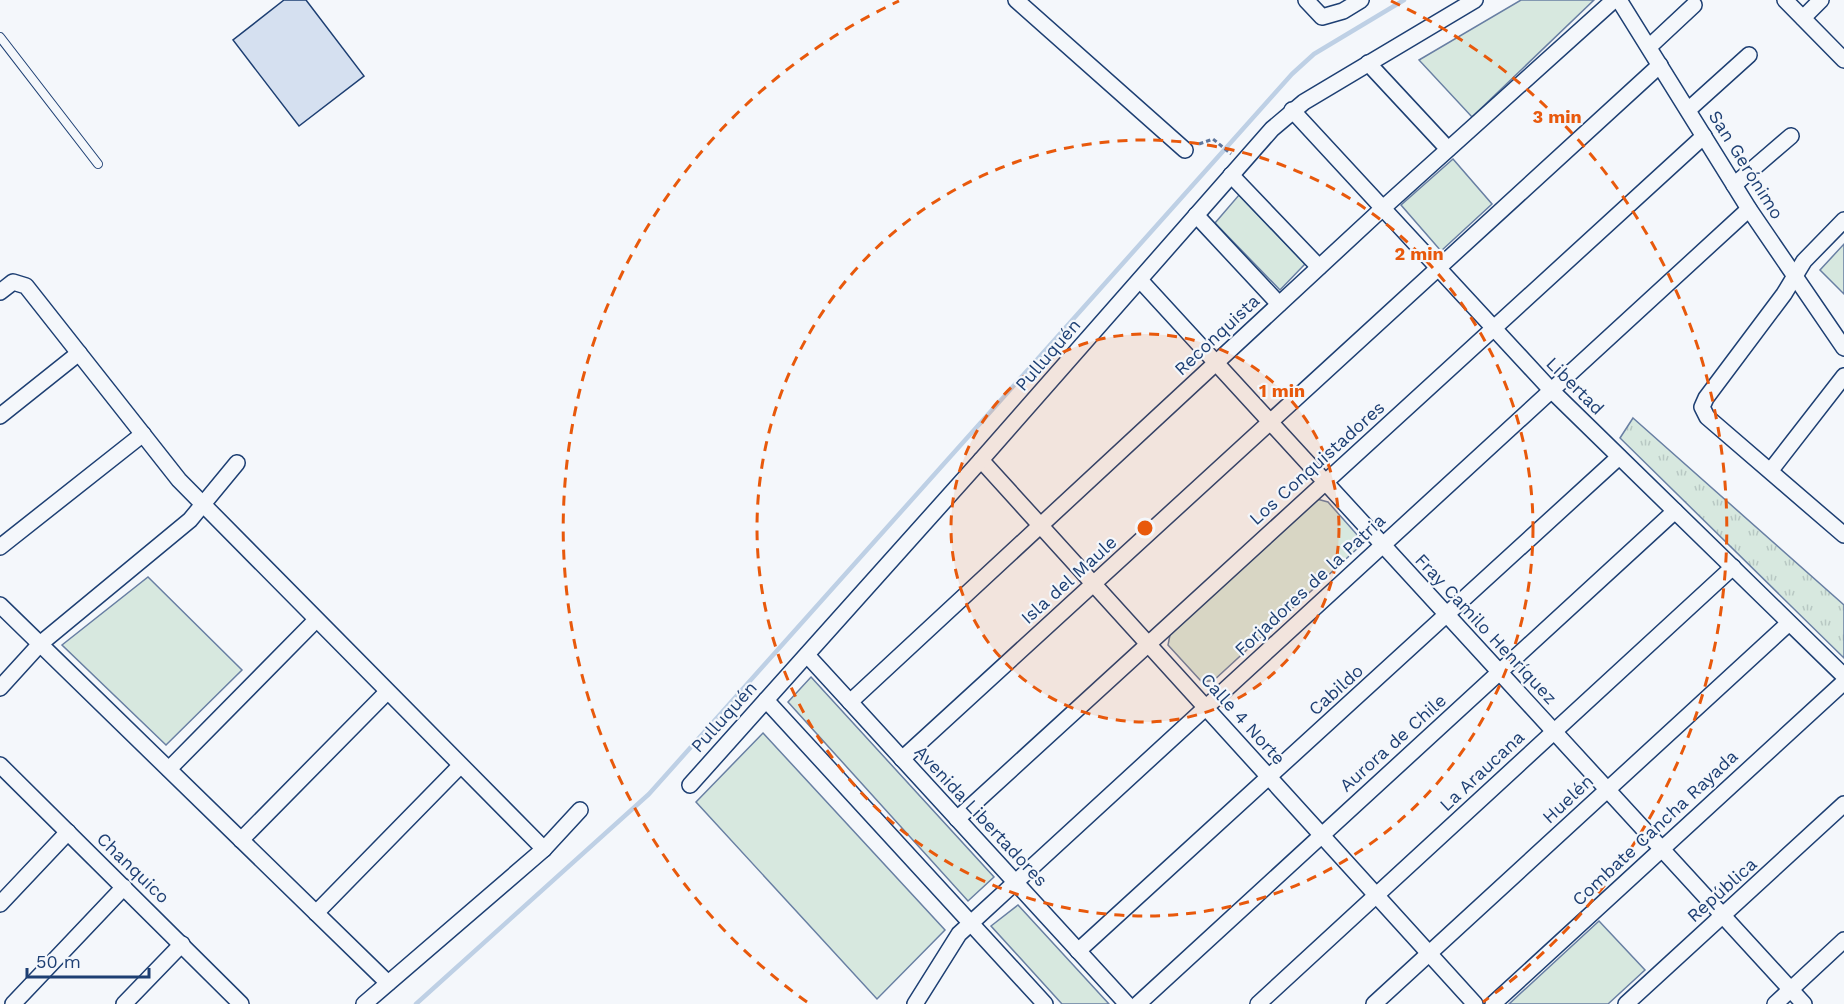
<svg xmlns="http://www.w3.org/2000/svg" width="1844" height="1004" font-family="'Work Sans',sans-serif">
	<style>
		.grass { fill: url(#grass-tufts); stroke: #687fa3; stroke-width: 1.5 }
		.park { fill: #d7e8df; stroke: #687fa3; stroke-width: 1.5 }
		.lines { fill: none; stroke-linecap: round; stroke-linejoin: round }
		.stream { stroke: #bed0e5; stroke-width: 4.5 }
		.building { fill: #d5e0f0; stroke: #1d3f73; stroke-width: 1.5 }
		.service-casing { stroke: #1d3f73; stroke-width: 10 }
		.minor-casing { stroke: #1d3f73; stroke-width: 18 }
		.path { stroke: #5e769c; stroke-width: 3; stroke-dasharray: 4.5 3; stroke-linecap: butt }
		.service { stroke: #f4f7fb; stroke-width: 8 }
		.minor { stroke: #f4f7fb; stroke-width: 15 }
		.ring { fill: none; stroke: #e8590c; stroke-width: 3; stroke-dasharray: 10 8 }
		.labels { text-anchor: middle; stroke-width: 4.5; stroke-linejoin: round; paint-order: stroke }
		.street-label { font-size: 18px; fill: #1d3f73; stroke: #f4f7fb }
		.centre { fill: #e8590c; stroke: #f4f7fb; stroke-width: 3 }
		.ring-label { font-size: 18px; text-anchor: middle; font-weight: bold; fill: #e8590c; stroke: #f4f7fb; stroke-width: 4.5; stroke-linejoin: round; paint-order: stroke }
	</style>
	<defs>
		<pattern id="grass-tufts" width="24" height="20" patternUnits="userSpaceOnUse" patternTransform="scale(1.5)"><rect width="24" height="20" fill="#d7e8df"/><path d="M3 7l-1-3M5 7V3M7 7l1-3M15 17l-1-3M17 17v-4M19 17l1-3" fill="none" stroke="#b8c8c3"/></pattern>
	</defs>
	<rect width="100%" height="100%" fill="#f4f7fb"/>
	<polygon class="grass" points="1633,418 1844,605 1844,658 1620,438"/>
	<g class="park">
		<polygon points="1521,0 1594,0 1472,117 1419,60"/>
		<polygon points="1453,159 1492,204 1441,251 1401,205"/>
		<polygon points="1239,195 1305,264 1280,290 1215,223"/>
		<polygon points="1844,244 1844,294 1820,270"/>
		<polygon points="1313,498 1328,502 1360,538 1359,547 1213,681 1201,681 1168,645 1170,635"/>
		<polygon points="148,577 242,670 166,745 62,645"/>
		<polygon points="811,677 994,877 968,901 788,702"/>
		<polygon points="763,733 945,930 877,999 696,802"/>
		<polygon points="1018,905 1109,1004 1062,1004 991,926"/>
		<polygon points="1599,921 1645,970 1608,1004 1509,1004"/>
	</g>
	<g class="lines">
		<polyline class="stream" points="416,1004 649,794 1292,74 1314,54 1404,0"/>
	</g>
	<polygon class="building" points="284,0 306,0 364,76 299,126 233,40"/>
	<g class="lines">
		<g class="service-casing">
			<polyline id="service" points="0,37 98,164"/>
		</g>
		<g class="minor-casing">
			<g id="minor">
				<polyline points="1016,0 1185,150"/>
				<polyline points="1306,0 1322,17 1343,11 1361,0"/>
				<polyline points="1619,0 1749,209 1844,348"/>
				<polyline points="1785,0 1844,60"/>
				<polyline points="1803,18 1821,0"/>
				<polyline points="1649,47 1694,5"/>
				<polyline points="1368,63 1448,149"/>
				<polyline points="1292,110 1551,390 1844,676"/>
				<polyline points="1688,110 1749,55"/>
				<polyline points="1231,175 1319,267"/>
				<polyline points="1734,185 1791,136"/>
				<polyline points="1196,215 1279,304"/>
				<polyline points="1844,220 1804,261 1784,294 1706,398 1702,407 1707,417 1844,535"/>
				<polyline points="1140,280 1804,1004"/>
				<polyline points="0,292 13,282 26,286 179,480 544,849"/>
				<polyline points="0,416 79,353"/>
				<polyline points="981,460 1475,1004"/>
				<polyline points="1771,470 1844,376"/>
				<polyline points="0,547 143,434"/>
				<polyline points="0,605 388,983"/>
				<polyline points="807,655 1127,1004"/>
				<polyline points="0,688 40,644 190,520 237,463"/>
				<polyline points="766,700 1045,1004"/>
				<polyline points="850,702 1383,208 1614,0"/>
				<polyline points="902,759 1660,65"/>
				<polyline points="0,765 241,1004"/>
				<polyline points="169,769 316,620"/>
				<polyline points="690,785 981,460 1272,129 1304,102 1475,0"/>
				<polyline points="957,819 1704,136"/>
				<polyline points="241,840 387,692"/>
				<polyline points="0,904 68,832"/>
				<polyline points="316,913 460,766"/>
				<polyline points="1078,951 1619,457"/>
				<polyline points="13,1004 124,887"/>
				<polyline points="124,1004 182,944"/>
				<polyline points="364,1004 544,849 580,810"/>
				<polyline points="915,1004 959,934 971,923 1749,209"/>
				<polyline points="1138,1004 1675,511"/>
				<polyline points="1258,1004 1733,567"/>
				<polyline points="1374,1004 1789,623"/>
				<polyline points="1493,1004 1844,682"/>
				<polyline points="1626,1004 1844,804"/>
				<polyline points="1775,1004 1844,940"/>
			</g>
		</g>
		<polyline class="path" points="1199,144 1213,139 1231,154"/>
		<use href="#service" class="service"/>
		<use href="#minor" class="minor"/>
	</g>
	<circle cx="1145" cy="528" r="194" fill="#e8590c" fill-opacity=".12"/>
	<g class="ring">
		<circle cx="1145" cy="528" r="194"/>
		<circle cx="1145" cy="528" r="388"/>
		<path d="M807 1002A582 582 0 0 1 899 1M1391 1A582 582 0 0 1 1483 1002"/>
	</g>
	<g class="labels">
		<g class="street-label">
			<text transform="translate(1746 165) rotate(58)" y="6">San Gerónimo</text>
			<text transform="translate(1217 335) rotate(-43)" y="6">Reconquista</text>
			<text transform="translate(1048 355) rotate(-49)" y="6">Pulluquén</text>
			<text transform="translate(1575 386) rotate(45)" y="6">Libertad</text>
			<text transform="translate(1317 463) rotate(-42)" y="6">Los Conquistadores</text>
			<text transform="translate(1069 580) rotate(-42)" y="6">Isla del Maule</text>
			<text transform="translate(1310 585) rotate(-43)" y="6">Forjadores de la Patria</text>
			<text transform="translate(1486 629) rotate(47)" y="6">Fray Camilo Henríquez</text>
			<text transform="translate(1336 690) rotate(-42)" y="6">Cabildo</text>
			<text transform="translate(724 717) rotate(-48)" y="6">Pulluquén</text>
			<text transform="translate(1243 719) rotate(48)" y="6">Calle 4 Norte</text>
			<text transform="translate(1393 743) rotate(-42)" y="6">Aurora de Chile</text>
			<text transform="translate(1482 771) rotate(-43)" y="6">La Araucana</text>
			<text transform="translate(1568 799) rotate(-43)" y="6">Huelén</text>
			<text transform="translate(981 816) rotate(47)" y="6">Avenida Libertadores</text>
			<text transform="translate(1655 828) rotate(-43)" y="6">Combate Cancha Rayada</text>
			<text transform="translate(133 868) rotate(44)" y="6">Chanquico</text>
			<text transform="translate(1722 890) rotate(-42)" y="6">República</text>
		</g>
	</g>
	<circle cx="1145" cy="528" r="9" class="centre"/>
	<g class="ring-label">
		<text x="1557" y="123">3 min</text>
		<text x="1419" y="260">2 min</text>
		<text x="1282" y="397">1 min</text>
	</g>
	<path d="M27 968v9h122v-9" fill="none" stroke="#1d3f73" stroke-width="3"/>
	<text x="36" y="968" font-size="18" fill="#1d3f73" stroke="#f4f7fb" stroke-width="4.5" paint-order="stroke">50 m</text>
</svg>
